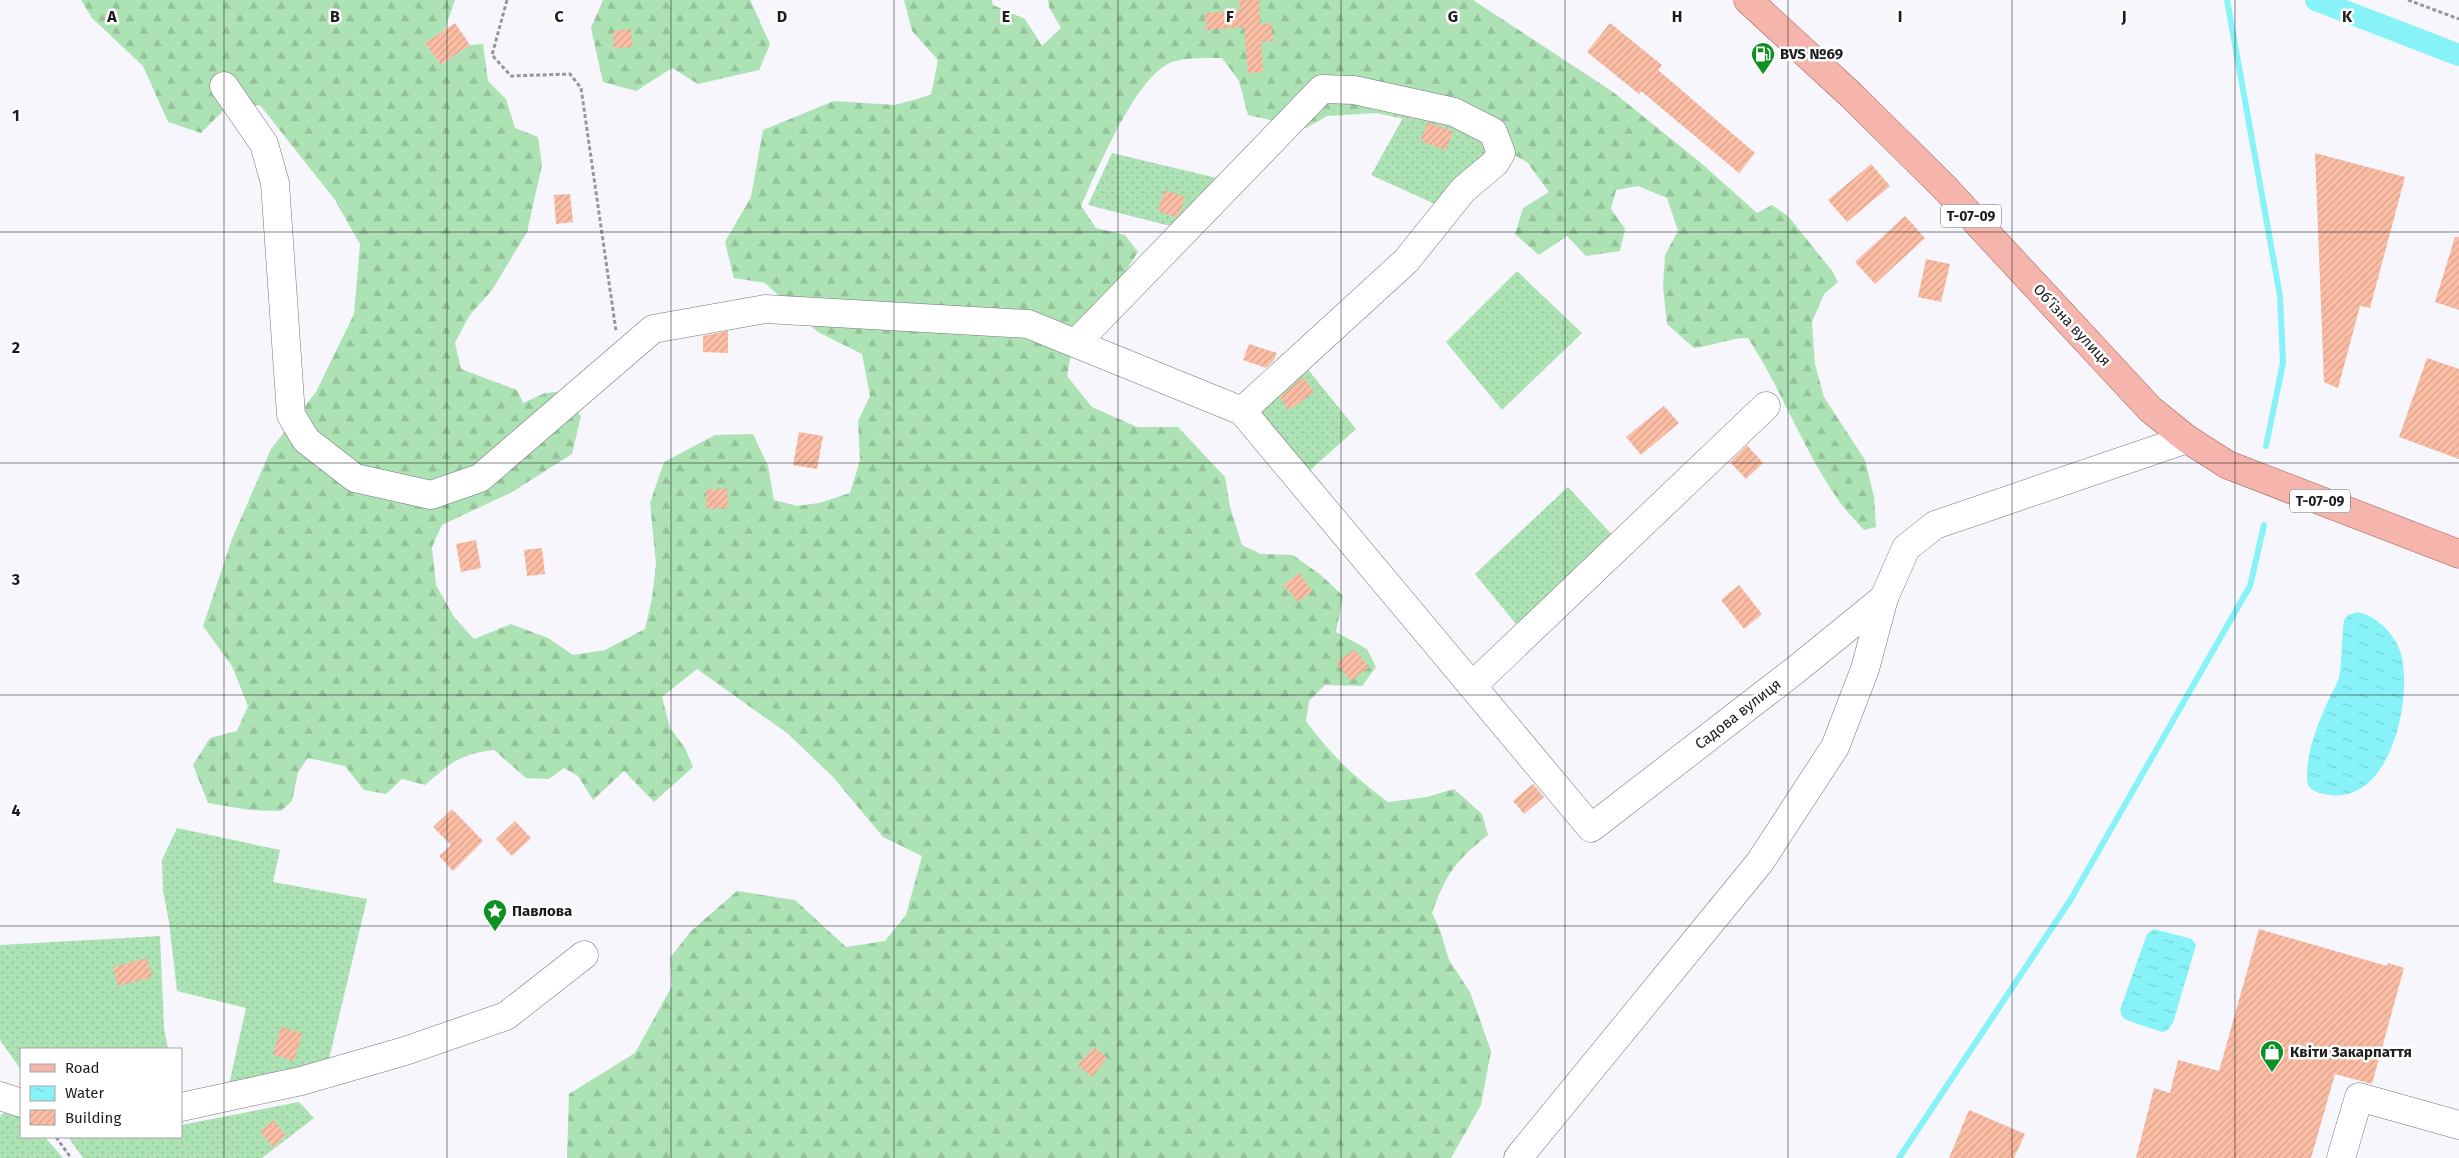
<svg xmlns="http://www.w3.org/2000/svg" width="2459" height="1158" font-family="'Fira Sans',sans-serif">
	<style>
		.forest { fill: url(#forest-firs) }
		.garden { fill: url(#garden-dots) }
		.water { fill: url(#water-ripples) }
		.lines { fill: none; stroke-linecap: round; stroke-linejoin: round }
		.stream { stroke: #87f3f8; stroke-width: 6 }
		.canal { stroke: #87f3f8; stroke-width: 22 }
		.building { fill: url(#building-hatch) }
		.minor-casing { stroke: #76767b; stroke-width: 29 }
		.major-casing { stroke: #a55f56; stroke-width: 29 }
		.path { stroke: #96969b; stroke-width: 3; stroke-dasharray: 4 2.5; stroke-linecap: butt }
		.minor { stroke: #fff; stroke-width: 28 }
		.major { stroke: #f5b5ac; stroke-width: 28 }
		.grid { fill: none; stroke: #1d1d1f; stroke-width: 1; stroke-opacity: 0.55 }
		.labels { text-anchor: middle; stroke-width: 5; stroke-linejoin: round; paint-order: stroke }
		.shield { fill: #fff; stroke: #616162; stroke-width: 1 }
		.shield-label { font-size: 14px; font-weight: bold; fill: #1d1d1f }
		.poi-label { font-size: 15px; font-weight: bold; fill: #1d1d1f; stroke: #fff; text-anchor: start }
		.street-label { font-size: 15px; fill: #1d1d1f; stroke: #fff }
		.grid-label { font-size: 16px; text-anchor: middle; font-weight: bold; fill: #1d1d1f; stroke: #fff; stroke-width: 5; stroke-linejoin: round; paint-order: stroke }
	</style>
	<defs>
		<pattern id="forest-firs" width="22" height="20" patternUnits="userSpaceOnUse" patternTransform="scale(1.25)"><rect width="22" height="20" fill="#ace2b4"/><path d="M5 1l3.5 6h-7zM16 11l3.5 6h-7z" fill="#94c19a"/></pattern>
		<pattern id="garden-dots" width="8" height="8" patternUnits="userSpaceOnUse" patternTransform="scale(1.25)"><rect width="8" height="8" fill="#ace2b4"/><path d="M2 2h.1M6 6h.1" fill="none" stroke="#94c19a" stroke-width="1.8" stroke-linecap="round"/></pattern>
		<pattern id="water-ripples" width="26" height="14" patternUnits="userSpaceOnUse" patternTransform="scale(1.25)"><rect width="26" height="14" fill="#87f3f8"/><path d="M2 4q2-2 4 0t4 0M15 11q2-2 4 0t4 0" fill="none" stroke="#74d0d4"/></pattern>
		<pattern id="building-hatch" width="6" height="6" patternUnits="userSpaceOnUse" patternTransform="scale(1.25)"><rect width="6" height="6" fill="#fbbda4"/><path d="M-1 1l2-2M0 6l6-6M5 7l2-2" fill="none" stroke="#d7a28d"/></pattern>
	</defs>
	<rect width="100%" height="100%" fill="#f6f6fc"/>
	<g class="forest">
		<path d="M81 0H455L445 29 426 44 441 65 470 45 483 44 488 81 506 99 515 128 538 137 542 165 527 232 492 290 469 316 455 343 461 369 517 390 523 403 545 393 556 392 581 416 572 454 512 492 442 525 432 547 436 585 454 617 474 639 511 624 548 638 573 655 605 650 645 629 652 598 656 564 650 503 664 462 715 435 753 434 768 466 774 500 797 506 819 503 850 493 860 460 858 421 870 396 862 354 818 332 765 283 734 278 725 242 751 197 763 130 834 101 895 105 931 95 938 60 912 31 904 0H992L993 5 1025 19 1042 46 1061 28 1049 7 1048 0H1473L1613 92 1701 163 1757 213 1772 205 1788 216 1833 272 1838 282 1824 294 1812 322 1815 364 1824 397 1865 460 1874 497 1876 527 1864 530C1856 521 1846 511 1839 501 1803 450 1782 390 1748 338 1729 338 1713 346 1694 348L1667 324 1663 287 1665 255 1678 231 1667 198 1638 186 1616 190 1611 209 1625 229 1620 251 1586 256 1567 236 1539 255 1515 234 1523 208 1549 192 1527 162 1475 133 1376 113 1327 116 1306 128 1248 115 1239 81 1222 58C1207 58 1187 57 1172 62 1136 75 1097 171 1081 206L1096 228 1125 235 1138 252 1071 355 1067 376 1092 407 1137 427H1178L1225 477 1230 507 1242 545 1261 554 1293 555 1322 576 1343 596 1336 632 1367 649 1376 667 1362 686 1325 685 1309 701 1306 721C1330 754 1355 778 1388 802L1427 797 1454 789 1482 814 1488 835C1456 860 1446 874 1432 913L1440 930 1449 960 1470 992 1491 1051 1481 1105 1451 1158H567L569 1094 635 1053 672 986 670 958 690 932 737 891 795 900 846 947 885 941 906 915 922 856 883 837 833 777 787 733 697 669 662 697 670 728 685 748 693 767 654 802 624 771 593 800 578 776 564 768 549 779 526 778 494 750C459 754 451 763 425 785L402 779 386 794 364 790 345 766 308 758 298 772 292 801 281 811 249 810 208 803 193 765 210 738 237 731 248 706 232 666 203 626 232 539 271 449 316 392 354 314 360 244 335 200 260 105 224 110 201 133 168 122 143 66 92 18Z"/>
		<polygon points="603,0 750,0 770,44 759,70 698,84 672,68 636,91 603,82 591,28"/>
	</g>
	<g class="garden">
		<polygon points="1408,109 1452,118 1492,148 1437,205 1371,175"/>
		<polygon points="1112,153 1225,180 1178,228 1088,205"/>
		<polygon points="1517,271 1582,333 1502,410 1446,342"/>
		<polygon points="1306,367 1356,429 1307,473 1257,409"/>
		<polygon points="1568,487 1616,539 1520,629 1475,574"/>
		<polygon points="177,828 280,850 273,882 367,899 327,1067 228,1089 246,1008 177,991 169,922 163,891 162,860"/>
		<polygon points="160,936 164,1027 168,1049 21,1049 21,1070 0,1040 0,945"/>
		<polygon points="299,1102 314,1118 262,1158 83,1158 68,1137 181,1137 181,1125"/>
		<polygon points="8,1109 21,1115 21,1137 45,1137 63,1158 0,1158 0,1116"/>
	</g>
	<g class="water">
		<path d="M2357 612C2377 615 2398 637 2402 658 2412 705 2388 813 2320 793 2311 790 2307 787 2307 778 2306 753 2318 723 2328 701 2331 694 2335 688 2338 681 2343 661 2341 640 2344 620L2348 615Z"/>
		<polygon points="2154,929 2192,939 2196,945 2173,1023 2168,1030 2162,1032 2126,1020 2122,1016 2120,1010 2147,934"/>
	</g>
	<g class="lines">
		<g class="stream">
			<polyline points="2227,0 2280,296 2283,363 2266,446"/>
			<polyline points="1899,1158 2071,899 2250,586 2264,525"/>
		</g>
		<polyline class="canal" points="2316,0 2459,55"/>
	</g>
	<g class="building">
		<polygon points="1239,0 1259,0 1260,24 1271,23 1273,41 1261,42 1263,72 1248,73 1244,27 1206,30 1205,13 1240,10"/>
		<polygon points="455,23 470,45 441,65 425,43"/>
		<polygon points="1610,23 1662,65 1658,70 1755,153 1739,173 1641,91 1639,94 1587,52"/>
		<polygon points="631,29 632,47 614,48 613,31"/>
		<polygon points="1427,122 1453,131 1446,150 1421,141"/>
		<polygon points="2315,153 2405,177 2370,308 2360,306 2338,388 2324,382"/>
		<polygon points="1871,164 1890,186 1847,222 1828,200"/>
		<polygon points="1165,190 1185,197 1180,213 1176,217 1158,211"/>
		<polygon points="570,194 573,222 556,224 554,195"/>
		<polygon points="1905,216 1925,238 1875,284 1855,262"/>
		<polygon points="2455,237 2459,237 2459,310 2435,302"/>
		<polygon points="1926,259 1950,264 1941,302 1918,297"/>
		<polygon points="728,331 728,353 703,352 703,336"/>
		<polygon points="1249,344 1277,353 1274,360 1266,368 1243,360"/>
		<polygon points="2427,358 2459,369 2459,459 2399,437"/>
		<polygon points="1303,377 1314,392 1289,410 1280,397"/>
		<polygon points="1664,406 1679,423 1641,455 1626,437"/>
		<polygon points="799,432 823,436 817,469 793,465"/>
		<polygon points="1747,445 1763,463 1746,479 1730,462"/>
		<polygon points="727,488 728,508 707,509 706,490"/>
		<polygon points="476,540 481,568 461,572 456,544"/>
		<polygon points="542,548 545,574 527,576 524,550"/>
		<polygon points="1299,573 1312,591 1298,602 1284,585"/>
		<polygon points="1739,585 1762,614 1744,629 1721,600"/>
		<polygon points="1354,649 1369,667 1351,681 1336,663"/>
		<polygon points="1533,784 1544,797 1524,814 1513,801"/>
		<polygon points="452,809 483,841 453,871 439,856 451,845 433,827"/>
		<polygon points="515,821 531,838 512,856 496,839"/>
		<polygon points="2259,929 2387,966 2388,963 2404,968 2372,1084 2335,1074 2311,1158 2136,1158 2154,1088 2170,1093 2178,1060 2219,1071"/>
		<polygon points="147,958 152,977 118,986 113,967"/>
		<polygon points="281,1027 302,1033 294,1061 273,1054"/>
		<polygon points="1094,1047 1107,1058 1092,1077 1078,1065"/>
		<polygon points="1969,1110 2025,1134 2014,1158 1949,1158"/>
		<polygon points="273,1120 286,1135 273,1147 260,1132"/>
	</g>
	<g class="lines">
		<g class="minor-casing">
			<g id="minor">
				<polyline points="224,86 264,144 275,183 291,415 306,440 355,478 431,495 480,478 653,329 765,309 1028,324 1242,411 1591,828 1798,668 1884,598"/>
				<polyline points="1076,343 1322,89 1354,90 1454,112 1493,132 1501,153 1495,163 1463,190 1406,261 1242,411"/>
				<polyline points="1472,686 1766,406"/>
				<polyline points="0,1096 21,1103"/>
				<polyline points="181,1107 301,1081 405,1051 506,1016 584,955"/>
				<polyline points="1518,1158 1760,862 1835,747 1865,669 1884,598 1906,548 1935,525 2187,439"/>
				<polyline points="2341,1158 2359,1097 2459,1125"/>
			</g>
		</g>
		<g class="major-casing">
			<polyline id="major" points="1748,0 1851,95 1944,187 2150,409 2187,439 2228,465 2459,554"/>
		</g>
		<g class="path">
			<polyline points="507,0 492,55 511,76 570,74 581,88 616,331"/>
			<polyline points="2408,0 2459,19"/>
			<polyline points="56,1137 71,1158"/>
		</g>
		<use href="#minor" class="minor"/>
		<use href="#major" class="major"/>
	</g>
	<path class="grid" d="M224 0V1158M447 0V1158M671 0V1158M894 0V1158M1118 0V1158M1341 0V1158M1565 0V1158M1788 0V1158M2012 0V1158M2235 0V1158M0 232H2459M0 463H2459M0 695H2459M0 926H2459"/>
	<defs>
		<g id="fuel-pin" transform="scale(1.25)"><path d="M0 17L-7.5 6A9.5 9.5 0 1 1 7.5 6Z" fill="#0d9122" stroke="#fff"/><path d="M-5.5-6h7V0h2V4h1.3V-2.5L3-4.5l.8-.8L6-3V5H2.5V1h-1V6h-7ZM-4.2-4.7v3.2H.2V-4.7Z" fill="#fff"/></g>
		<g id="sight-pin" transform="scale(1.25)"><path d="M0 17L-7.5 6A9.5 9.5 0 1 1 7.5 6Z" fill="#0d9122" stroke="#fff"/><path d="M0-6L1.8-2.2L6-1.7L2.9 1.2L3.7 5.4L0 3.3L-3.7 5.4L-2.9 1.2L-6-1.7L-1.8-2.2Z" fill="#fff"/></g>
		<g id="shop-pin" transform="scale(1.25)"><path d="M0 17L-7.5 6A9.5 9.5 0 1 1 7.5 6Z" fill="#0d9122" stroke="#fff"/><path d="M-5-2.5h2.3a2.7 3.5 0 0 1 5.4 0H5L5.5 6h-11ZM-1.5-2.5h3a1.5 2.3 0 0 0-3 0Z" fill="#fff"/></g>
	</defs>
	<g fill-rule="evenodd">
		<use href="#fuel-pin" x="1763" y="54"/>
		<use href="#sight-pin" x="495" y="911"/>
		<use href="#shop-pin" x="2272" y="1052"/>
	</g>
	<g class="labels">
		<g class="shield">
			<rect x="1941" y="204.5" width="60" height="23" rx="4"/>
			<rect x="2290" y="489.5" width="60" height="23" rx="4"/>
		</g>
		<g class="shield-label">
			<text x="1971" y="221">Т-07-09</text>
			<text x="2320" y="506">Т-07-09</text>
		</g>
		<g class="poi-label">
			<text x="1780" y="59">BVS №69</text>
			<text x="512" y="916">Павлова</text>
			<text x="2290" y="1057">Квіти Закарпаття</text>
		</g>
		<g class="street-label">
			<text transform="translate(2072 325) rotate(47)" y="5">Обʼїзна вулиця</text>
			<text transform="translate(1738 714) rotate(-38)" y="5">Садова вулиця</text>
		</g>
	</g>
	<g class="grid-label">
		<text x="112" y="22">A</text>
		<text x="335" y="22">B</text>
		<text x="559" y="22">C</text>
		<text x="782" y="22">D</text>
		<text x="1006" y="22">E</text>
		<text x="1230" y="22">F</text>
		<text x="1453" y="22">G</text>
		<text x="1677" y="22">H</text>
		<text x="1900" y="22">I</text>
		<text x="2124" y="22">J</text>
		<text x="2347" y="22">K</text>
		<text x="16" y="121">1</text>
		<text x="16" y="353">2</text>
		<text x="16" y="585">3</text>
		<text x="16" y="816">4</text>
	</g>
	<rect x="20" y="1048" width="162" height="90" fill="#ffffff" stroke="#a5a5a5"/>
	<rect x="30" y="1064" width="25" height="8" fill="#f5b5ac" stroke="#a5a5a5"/>
	<text x="65" y="1073" font-size="15" fill="#1d1d1f">Road</text>
	<rect x="30" y="1086" width="25" height="15" fill="url(#water-ripples)" stroke="#a5a5a5"/>
	<text x="65" y="1098" font-size="15" fill="#1d1d1f">Water</text>
	<rect x="30" y="1110" width="25" height="15" fill="url(#building-hatch)" stroke="#a5a5a5"/>
	<text x="65" y="1123" font-size="15" fill="#1d1d1f">Building</text>
</svg>
